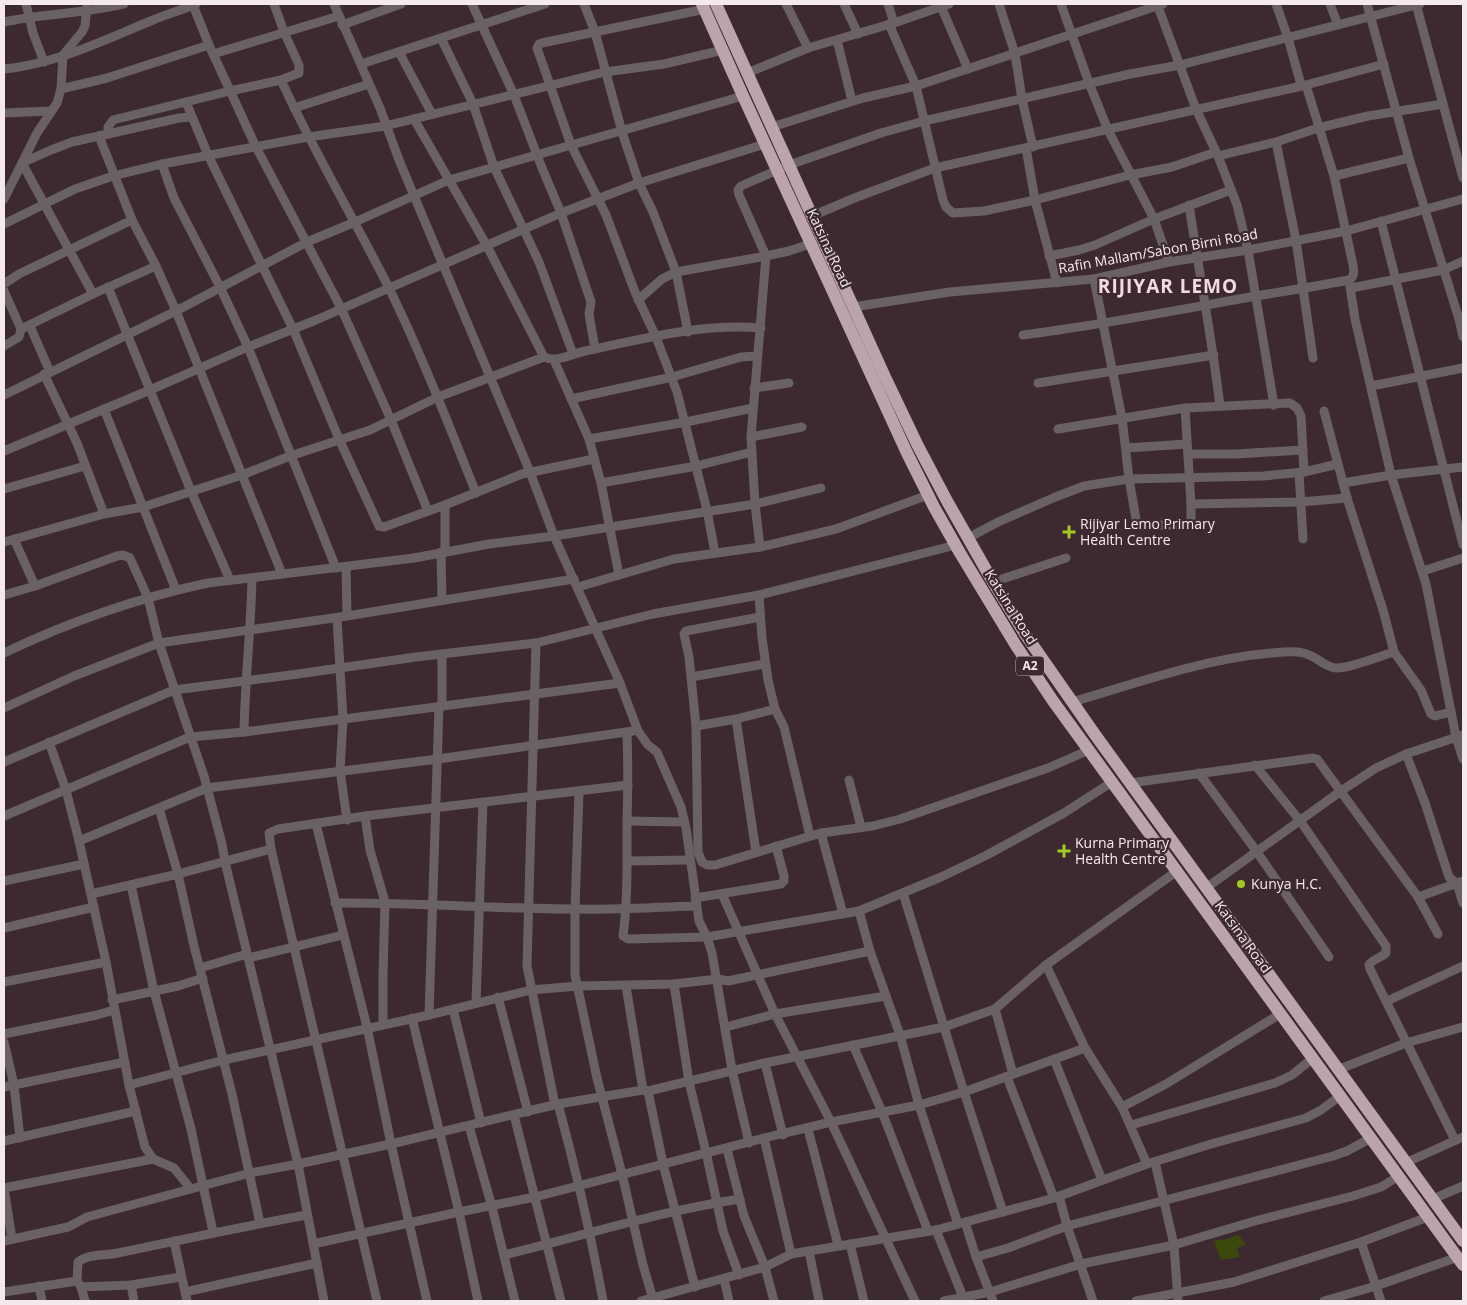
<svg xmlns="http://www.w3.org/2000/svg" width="1467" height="1305" font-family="'Open Sans',sans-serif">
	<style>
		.green { fill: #3b490b }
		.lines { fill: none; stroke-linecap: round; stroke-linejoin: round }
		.minor { stroke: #6a6164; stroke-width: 9 }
		.highway { stroke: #bba4ab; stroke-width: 12 }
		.poi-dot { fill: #a4c824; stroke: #3c2a30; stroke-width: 2 }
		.labels { text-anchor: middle; stroke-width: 4.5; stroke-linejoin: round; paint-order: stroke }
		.shield { fill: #3c2a30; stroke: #beb0b4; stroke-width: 1 }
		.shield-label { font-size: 12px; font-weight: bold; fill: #f6e9ed }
		.street-label { font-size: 14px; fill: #f6e9ed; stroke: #3c2a30 }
		.poi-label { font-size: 14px; fill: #f6e9ed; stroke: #3c2a30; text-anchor: start }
		.district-label { font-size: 19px; font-weight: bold; letter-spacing: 1px; fill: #f4dbe2; stroke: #3c2a30 }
	</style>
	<rect width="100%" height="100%" fill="#3c2a30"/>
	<polygon class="green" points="1238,1235 1246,1244 1237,1248 1240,1257 1221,1260 1214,1241 1228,1239"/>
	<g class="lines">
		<g class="minor">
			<polyline points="26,4 33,33 44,62"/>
			<polyline points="334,4 380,108 399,160 530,472 554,536 620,683 638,731 648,745 657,752 681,807 686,828 699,921 707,937 712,953 732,1070 749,1143"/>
			<polyline points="472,4 514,95 542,168 561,213 591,302 589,314 595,349"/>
			<polyline points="584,4 595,32 622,132 639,183 653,212 676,272 688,332"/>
			<polyline points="786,4 808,48"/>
			<polyline points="844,4 858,34"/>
			<polyline points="888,4 894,23"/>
			<polyline points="940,4 968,69"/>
			<polyline points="999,4 1015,54 1022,99 1033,147"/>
			<polyline points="1061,4 1089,83 1108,130 1154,219 1169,262"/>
			<polyline points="1157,4 1196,109 1218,156 1237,205 1248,250 1274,405"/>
			<polyline points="1276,4 1288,38 1301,85"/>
			<polyline points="1330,4 1338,25"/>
			<polyline points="1367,4 1409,158 1459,319 1463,337"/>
			<polyline points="1416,4 1463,178"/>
			<polyline points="193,5 209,45 256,147 341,308 391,420 428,511"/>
			<polyline points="705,9 542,43 539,44 537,48 571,145 606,215 635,292 656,337 677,392 707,510 715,553"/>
			<path d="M4 22C43 13 85 14 124 4"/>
			<polyline points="889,24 916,86 943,200 946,207 953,213 984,211 1035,200 1130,175 1172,167 1216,152"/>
			<polyline points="342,25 401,4"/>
			<polyline points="441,38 473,104 494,167 539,262 573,354"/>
			<polyline points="837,40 852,101"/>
			<polyline points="399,52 432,114"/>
			<polyline points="213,54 339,16"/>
			<polyline points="361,64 545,4"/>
			<path d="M4 69C56 64 104 40 153 20 167 14 182 10 196 4"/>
			<polyline points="747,73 808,48 894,23 949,4"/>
			<path d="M281 80C313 150 353 217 388 286 421 353 448 423 476 493"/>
			<polyline points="61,89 107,78 209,45"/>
			<polyline points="186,102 208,155 293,329 339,439 379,526 384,527 445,505 522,474 594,459"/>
			<polyline points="294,108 369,84"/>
			<polyline points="4,113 51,111"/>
			<path d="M414 119 487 246 544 357C556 363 572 354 585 351 642 339 702 323 761 328"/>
			<polyline points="772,127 863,98 916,86 1163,4"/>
			<polyline points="109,134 108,127 113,120 230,91 281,80 299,73 299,65 284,32 274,4"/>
			<polyline points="99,136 132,220 156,266 176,311 282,574"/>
			<polyline points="1276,142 1296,240 1313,358"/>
			<polyline points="1026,148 1035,200 1057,283"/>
			<polyline points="1218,156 1276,142 1318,128 1368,116 1443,104"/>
			<polyline points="162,164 174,198 220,287 248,347 336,568"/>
			<polyline points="1334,176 1409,158"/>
			<polyline points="4,199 37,133 57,103 61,89 63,55 82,32 85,26 87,4"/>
			<path d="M1189 205C1199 272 1212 339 1220 406"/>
			<polyline points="812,216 857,197 935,168 1306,85 1384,64"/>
			<polyline points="1381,221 1463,545"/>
			<polyline points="4,224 75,189 113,176 162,164 308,137 385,126 605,72 664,64 723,50"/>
			<polyline points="1049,256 1079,250 1095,245 1154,219 1231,190"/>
			<polyline points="1094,279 1122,418 1129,479 1136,519 1139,525 1187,525 1191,522 1191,504 1185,408"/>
			<polyline points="1349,280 1355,319 1391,475 1426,584 1456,737 1463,759"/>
			<polyline points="4,284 19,274 132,220"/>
			<polyline points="108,287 191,491 230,580"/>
			<polyline points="1351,288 1443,270 1463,261"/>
			<polyline points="4,291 21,329 19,337 4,346"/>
			<polyline points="93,294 22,163 51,150 72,142 179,118 191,117"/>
			<polyline points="638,300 662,279 676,272 766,256 789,251 810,244"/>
			<polyline points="853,307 950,292 1094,279 1169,262 1248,250 1346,231 1463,199"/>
			<polyline points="30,326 50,372"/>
			<polyline points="21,329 93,294 156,266"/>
			<path d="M1023 335C1101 325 1178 310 1256 296 1287 291 1318 286 1349 280 1355 276 1354 271 1353 265L1334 176 1306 85"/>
			<polyline points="554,360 589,439 601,483 619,575"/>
			<polyline points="44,374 77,443 104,514"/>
			<polyline points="1038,383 1214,355"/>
			<polyline points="1371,386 1463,368"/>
			<polyline points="754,388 789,383"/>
			<polyline points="4,395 176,311 307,242 355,222 449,180 743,96"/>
			<polyline points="571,399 672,377 741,357 757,356"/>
			<polyline points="104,409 176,590"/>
			<polyline points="1324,411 1347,498 1383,610 1394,652 1421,690 1431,714 1435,716 1451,712"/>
			<polyline points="1058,429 1185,408 1290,403 1297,408 1301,416 1304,472"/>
			<polyline points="751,437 802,427"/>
			<polyline points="589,439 686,422 753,408"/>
			<polyline points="1126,448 1187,444"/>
			<polyline points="4,451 150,390 248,347 316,320 561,213 639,183 765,144"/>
			<polyline points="1188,454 1236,454 1303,450"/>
			<polyline points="1299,473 1303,539"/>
			<polyline points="601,483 696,466 752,452"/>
			<polyline points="1343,483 1391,475 1463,467"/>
			<polyline points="4,489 85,466"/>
			<polyline points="1191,504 1300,502 1347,498"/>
			<polyline points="968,538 998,522 1053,498 1084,486 1129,479 1263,476 1304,472 1338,464"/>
			<polyline points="14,539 35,586"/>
			<polyline points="4,542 104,514 143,507 242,475 290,456 370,430 438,397 544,357"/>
			<polyline points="760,547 755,504 751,437 766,256 739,195 738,190 741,186 789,165 881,133 924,121 1130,74 1180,65 1420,4"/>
			<polyline points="441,552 442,600"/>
			<polyline points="445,552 445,505"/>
			<polyline points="346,567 347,616"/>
			<polyline points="1423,571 1463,558"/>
			<polyline points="993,582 1066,558"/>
			<polyline points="578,587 674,559 760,547 836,529 928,495"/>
			<polyline points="4,595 35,586 117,556 123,555 130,558 148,598 159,643 204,776 222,844 225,862 298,1164 324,1301"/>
			<polyline points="759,595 762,638 768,680 775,709 784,727 810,836"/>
			<polyline points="760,617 686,631 684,634 689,657 696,726 698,852 702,862 707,865 715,865 821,833 873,826 900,819 1048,768 1089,750"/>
			<polyline points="337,618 343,719 340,770 347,820"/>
			<polyline points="536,643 527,966 555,1105"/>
			<path d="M4 653C69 622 137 598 208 583L414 558 489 544 554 536 755 504 821 488"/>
			<polyline points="691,677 765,664"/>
			<path d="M1072 702C1137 683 1203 659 1271 653 1283 652 1298 650 1309 655 1318 658 1325 667 1336 668 1349 669 1380 656 1394 652"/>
			<polyline points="442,706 442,654"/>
			<polyline points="4,708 74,676 159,643 347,616 574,579"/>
			<polyline points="736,719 756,852"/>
			<polyline points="696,726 736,719 775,709"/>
			<path d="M244 732C245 680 251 629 252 578"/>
			<path d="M627 732C628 762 628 791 627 821 627 860 628 898 623 936L628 939 707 937 859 911 941 877 985 856 1064 813 1112 782"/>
			<polyline points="49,742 66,790 79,841 106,962 129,1085 145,1147 153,1159 174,1168 190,1188"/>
			<polyline points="1406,754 1425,803 1449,877 1457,884 1463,903"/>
			<polyline points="4,762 174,690 298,674 416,657 536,643 653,614 759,595 956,545"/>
			<path d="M1255 765 1301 822 1386 946V953C1381 958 1372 959 1369 965L1370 969 1455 1140"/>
			<polyline points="1199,773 1257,852 1329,957"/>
			<polyline points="849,780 861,827"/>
			<polyline points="1130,783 1313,758 1317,759 1418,897 1438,934"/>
			<polyline points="579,792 575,909 575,975 597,1078 622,1174 643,1265 653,1299"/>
			<polyline points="159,808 178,874 194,946 232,1094 260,1223"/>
			<polyline points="4,816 190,737 244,732 620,683"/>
			<polyline points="365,816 370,850 385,902 383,975 383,1024"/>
			<polyline points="627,821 684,822"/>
			<polyline points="316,824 367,1027 391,1144 427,1301"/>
			<polyline points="821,833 843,914"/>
			<polyline points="79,841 207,788 438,759 633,731"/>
			<polyline points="628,861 690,860"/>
			<polyline points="4,881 84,864"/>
			<polyline points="131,885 154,991 191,1129 213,1232"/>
			<polyline points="1206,888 1341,791 1376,768 1406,754 1463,735"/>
			<polyline points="903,893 964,1092 1003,1212"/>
			<polyline points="91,894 178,874 271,849"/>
			<polyline points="722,894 775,1014 831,1122 915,1301"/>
			<polyline points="1418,897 1463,881"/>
			<polyline points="695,898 781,884 784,881 784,876 776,846"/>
			<path d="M335 903C415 902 495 909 575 909 615 910 656 907 696 906"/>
			<polyline points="859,911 870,951 900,1035 919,1105 958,1224"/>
			<polyline points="4,928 94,907"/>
			<polyline points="248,958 343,935"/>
			<polyline points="1046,965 1085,1048 1122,1107 1147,1164"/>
			<polyline points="200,968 247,954"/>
			<polyline points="4,982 106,962"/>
			<polyline points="674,984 689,1082 706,1152 723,1231 739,1275"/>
			<polyline points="626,986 643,1090"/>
			<polyline points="498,997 528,1112"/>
			<polyline points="112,1000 178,986 203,978"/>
			<polyline points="1387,1001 1463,966"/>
			<polyline points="476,1003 483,802"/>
			<polyline points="453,1009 481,1123"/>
			<polyline points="995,1009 1013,1074"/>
			<polyline points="429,1015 439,706"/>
			<polyline points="412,1018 459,1212 478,1301"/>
			<polyline points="726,1027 775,1014 886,996"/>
			<polyline points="4,1034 97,1015 114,1010"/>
			<polyline points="4,1042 14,1085 20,1138"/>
			<polyline points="853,1045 882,1112 928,1231"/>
			<polyline points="1054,1059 1102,1180"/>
			<polyline points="765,1063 783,1135"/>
			<polyline points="1337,1070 1406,1043 1463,1027"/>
			<polyline points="1007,1077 1054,1198"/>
			<polyline points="129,1085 224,1060 429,1015 531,990 578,986 674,984 718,979 728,981 870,951"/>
			<polyline points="4,1087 125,1062"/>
			<polyline points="648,1091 663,1164 695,1287"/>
			<path d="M558 1104C576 1170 591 1235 603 1301"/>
			<polyline points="1122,1107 1166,1084 1280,1014"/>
			<polyline points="514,1115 561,1301"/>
			<polyline points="1131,1125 1275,1083 1292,1075 1313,1058"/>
			<polyline points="469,1126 492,1207 515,1301"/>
			<polyline points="808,1129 838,1245"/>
			<polyline points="764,1138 791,1254"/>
			<polyline points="4,1141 136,1111"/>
			<polyline points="727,1149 744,1216 765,1267 774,1301"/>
			<polyline points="1155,1162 1174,1245 1178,1301"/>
			<polyline points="1405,1163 1463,1137"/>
			<polyline points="4,1188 153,1159"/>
			<polyline points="4,1188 12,1239"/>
			<polyline points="1059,1196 1067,1226 1093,1301"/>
			<polyline points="1433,1199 1463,1186"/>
			<polyline points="965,1222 976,1257 993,1301"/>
			<polyline points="936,1230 963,1297"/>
			<polyline points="4,1241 68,1227 87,1217 250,1173 298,1164 391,1144 558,1104 643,1090 648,1091 765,1063 944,1027 995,1009 1046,965 1177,871"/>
			<polyline points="174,1241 187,1301"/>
			<polyline points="1361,1242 1381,1301"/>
			<polyline points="313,1244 459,1212 535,1197 764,1138 831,1122 919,1105 964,1092 1085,1048"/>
			<polyline points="850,1244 864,1301"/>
			<polyline points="809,1251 819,1301"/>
			<path d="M504 1255C583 1236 660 1211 740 1199"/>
			<polyline points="976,1257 1008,1248 1067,1226 1333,1156 1347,1151 1371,1138"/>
			<polyline points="724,1279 729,1301"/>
			<polyline points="131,1285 134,1301"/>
			<polyline points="39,1286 42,1301"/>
			<polyline points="81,1287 131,1285 181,1277"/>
			<polyline points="4,1292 77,1281"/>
			<polyline points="185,1292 317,1263"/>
			<path d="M85 1301 81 1287 77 1281 78 1262C89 1253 105 1256 118 1253 181 1240 244 1226 307 1215"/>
			<polyline points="377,1301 271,849 269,833 278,829 365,816 628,785"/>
			<polyline points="641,1301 765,1267 791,1254 936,1230 1054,1198 1147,1164 1211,1144 1306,1118 1321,1110 1340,1096"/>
			<polyline points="944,1301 990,1292 1081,1264 1174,1245 1255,1221 1353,1196 1381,1187 1399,1176"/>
			<polyline points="1136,1301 1234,1282 1361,1242 1428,1217"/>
			<polyline points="1324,1301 1376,1286 1458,1257"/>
		</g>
		<g class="highway">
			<polyline points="702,4 743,96 907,453 934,507 960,553 1015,644 1053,701 1463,1265"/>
			<polyline points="716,4 885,377 918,446 947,501 993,582 1025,634 1096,736 1463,1241"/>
		</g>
	</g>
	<g class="poi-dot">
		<path d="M1066.5 524.5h5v5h5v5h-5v5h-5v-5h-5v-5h5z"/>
		<path d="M1061.5 843.5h5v5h5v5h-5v5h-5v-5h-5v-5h5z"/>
		<circle cx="1241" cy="884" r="5"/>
	</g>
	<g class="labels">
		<rect class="shield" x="1016" y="656.5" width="28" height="19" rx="4"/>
		<g class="shield-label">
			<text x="1030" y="670">A2</text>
		</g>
		<g class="street-label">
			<text transform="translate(829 248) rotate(65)" y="5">Katsina Road</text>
			<text transform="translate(1158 251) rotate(-10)" y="5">Rafin Mallam/Sabon Birni Road</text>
			<text transform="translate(1011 607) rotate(58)" y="5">Katsina Road</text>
			<text transform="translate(1243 937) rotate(54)" y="5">Katsina Road</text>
		</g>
		<g class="poi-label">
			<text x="1080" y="529">Rijiyar Lemo Primary<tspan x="1080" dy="16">Health Centre</tspan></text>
			<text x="1075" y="848">Kurna Primary<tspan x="1075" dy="16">Health Centre</tspan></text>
			<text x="1251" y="889">Kunya H.C.</text>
		</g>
		<g class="district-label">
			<text x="1168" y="293">RIJIYAR LEMO</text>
		</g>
	</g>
	<rect width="1467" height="1305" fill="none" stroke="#f6e9ed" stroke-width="10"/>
</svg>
